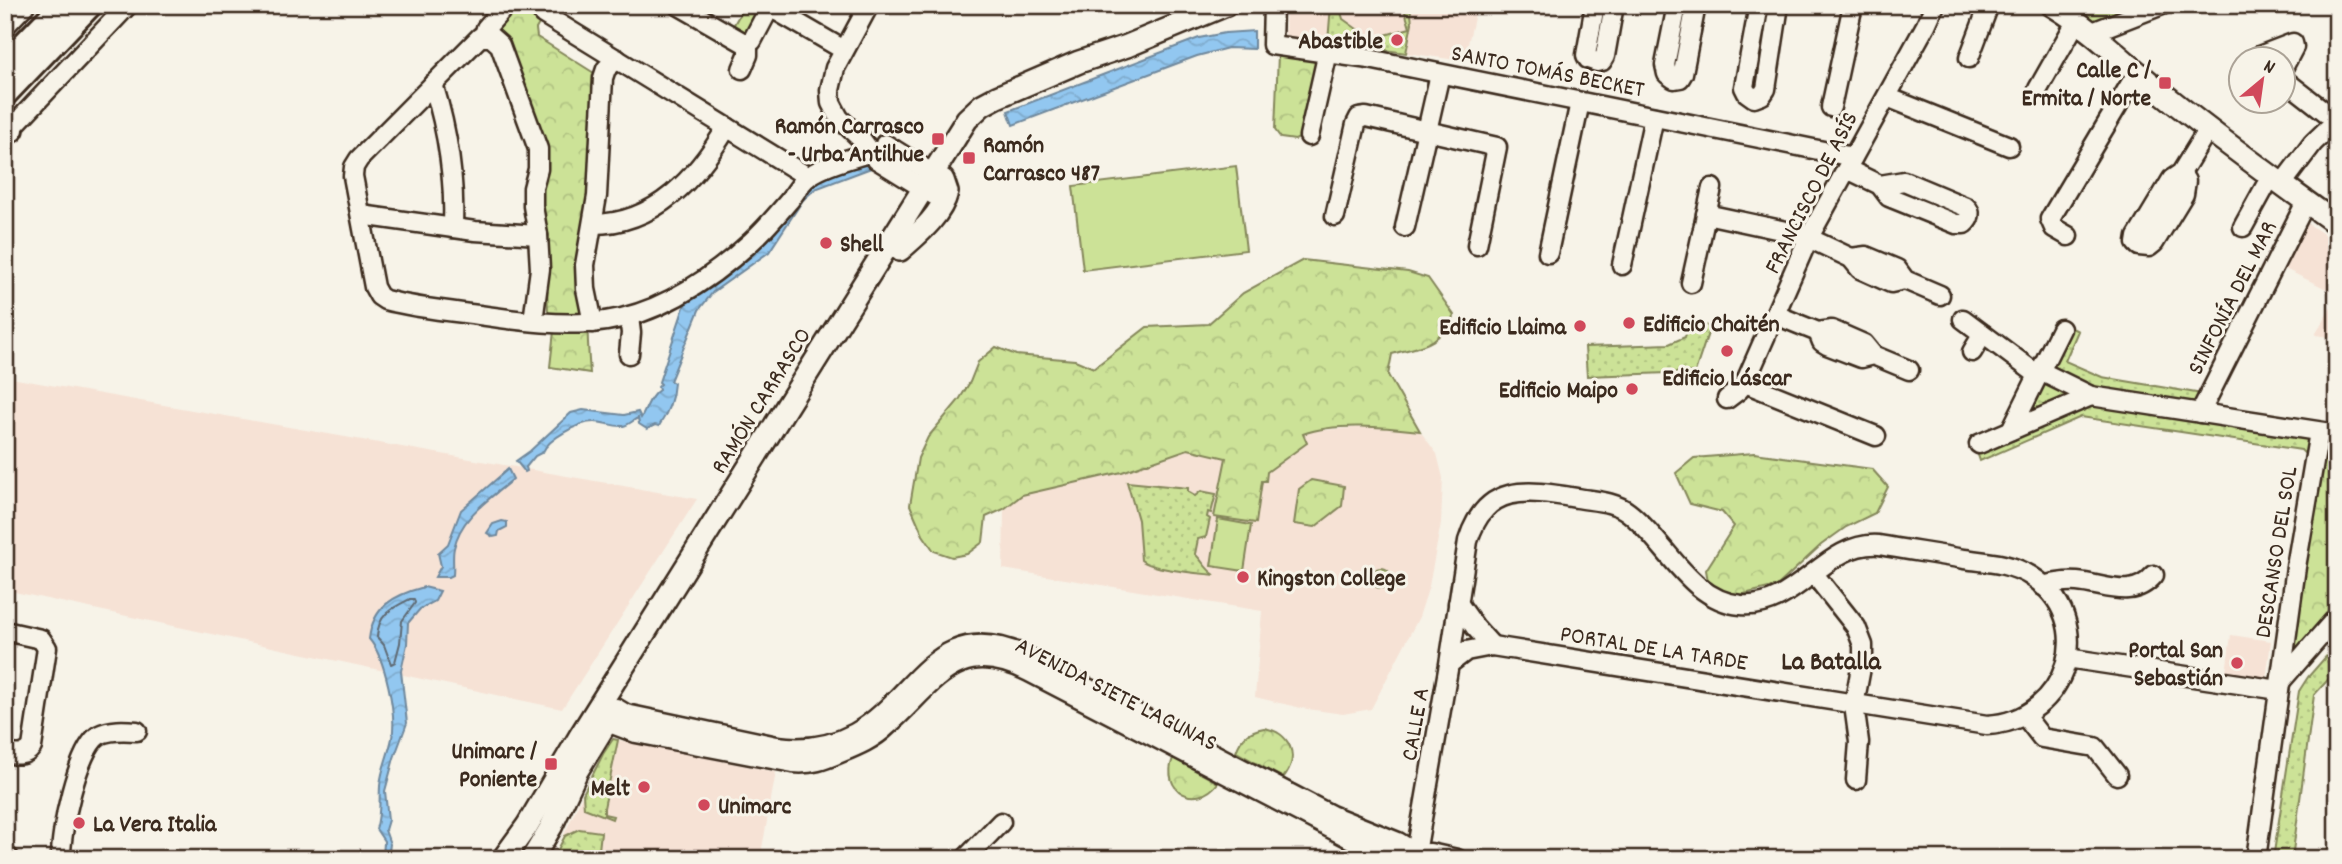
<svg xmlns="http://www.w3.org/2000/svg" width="2342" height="864" font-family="Dekko,sans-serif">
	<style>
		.built { fill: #f6e2d5 }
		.grass { fill: url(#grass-dots); stroke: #84865a; stroke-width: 2 }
		.forest { fill: url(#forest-crowns); stroke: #84865a; stroke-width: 2 }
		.garden { fill: #cce297; stroke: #84865a; stroke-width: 2 }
		.water { fill: url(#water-waves); stroke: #6f889c; stroke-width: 2 }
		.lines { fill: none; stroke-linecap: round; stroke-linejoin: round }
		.shore { stroke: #5e6972; stroke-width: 2 }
		.minor-casing { stroke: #3b2a1e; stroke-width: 23 }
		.major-casing { stroke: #3b2a1e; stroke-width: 26 }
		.highway-casing { stroke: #3b2a1e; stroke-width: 30 }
		.minor { stroke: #f7f3e8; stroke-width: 18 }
		.major { stroke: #f7f3e8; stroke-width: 21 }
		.highway { stroke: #f7f3e8; stroke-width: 24 }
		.poi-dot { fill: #d1495b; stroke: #f7f3e8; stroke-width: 2.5 }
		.labels { text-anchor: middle; stroke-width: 6; stroke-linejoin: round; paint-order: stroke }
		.poi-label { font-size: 24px; font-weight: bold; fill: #3b2a1e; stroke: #f7f3e8; text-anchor: end }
		.street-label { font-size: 24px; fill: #3b2a1e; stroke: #f7f3e8 }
		.neighbourhood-label { font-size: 26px; font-weight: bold; fill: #3b2a1e; stroke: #f7f3e8 }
	</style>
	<defs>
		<pattern id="grass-dots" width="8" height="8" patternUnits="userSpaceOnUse" patternTransform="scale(1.75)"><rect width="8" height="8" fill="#cce297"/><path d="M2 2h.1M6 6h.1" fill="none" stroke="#b0c282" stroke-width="1.8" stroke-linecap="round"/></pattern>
		<pattern id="forest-crowns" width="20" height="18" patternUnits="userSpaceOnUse" patternTransform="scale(1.75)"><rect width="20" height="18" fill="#cce297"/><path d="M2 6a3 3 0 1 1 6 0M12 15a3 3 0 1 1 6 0" fill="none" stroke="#b0c282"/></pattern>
		<pattern id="water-waves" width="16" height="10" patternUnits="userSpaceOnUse" patternTransform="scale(1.75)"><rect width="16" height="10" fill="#92c7f0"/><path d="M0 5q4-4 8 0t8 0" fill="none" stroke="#7fabcd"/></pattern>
	</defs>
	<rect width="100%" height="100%" fill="#f7f3e8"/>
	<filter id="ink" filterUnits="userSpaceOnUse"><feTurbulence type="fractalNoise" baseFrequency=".0143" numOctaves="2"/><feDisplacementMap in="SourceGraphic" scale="14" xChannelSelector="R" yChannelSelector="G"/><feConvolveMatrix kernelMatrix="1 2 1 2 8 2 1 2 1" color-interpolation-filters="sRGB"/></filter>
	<g filter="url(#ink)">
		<g class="built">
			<polygon points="1286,5 1477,5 1464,61 1285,36"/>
			<polygon points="2307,223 2337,243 2337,294 2285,269"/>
			<polygon points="2337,297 2337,338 2315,335"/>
			<polygon points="5,377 697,499 562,709 5,590"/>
			<polygon points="1378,426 1420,431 1437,454 1443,478 1441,523 1429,586 1419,617 1371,709 1343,714 1301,708 1255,697 1262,611 1003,569 1004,509 1022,495 1121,472 1188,449 1239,460 1311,431"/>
			<polygon points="2231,635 2271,641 2266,679 2226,672"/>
			<polygon points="613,739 776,772 760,859 553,859 591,776"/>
		</g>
		<g class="grass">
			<polygon points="1331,5 1339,5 1343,19 1371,39 1410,28 1403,5 1410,5 1412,23 1406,53 1328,42"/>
			<polygon points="2070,5 2106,5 2109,8 2116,5 2147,5 2101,23 2092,22"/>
			<polygon points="1690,320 1710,327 1695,372 1587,376 1585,347 1669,344 1685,337"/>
			<polygon points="2066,325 2078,331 2065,361 2102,377 2202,394 2194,405 2095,390 2050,367"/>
			<polygon points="2039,380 2081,395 2029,414 2025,406"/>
			<polygon points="2085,401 2307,438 2310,441 2309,454 2305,454 2301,450 2081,417 1980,461 1976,449"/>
			<path d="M1127 482 1188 488V492L1195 496 1201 491 1216 494 1211 513 1208 512 1207 517 1210 519 1206 537 1198 539 1195 554C1203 561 1205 569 1215 575 1197 573 1153 570 1141 560L1138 520Z"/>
			<circle cx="1381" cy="578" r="10"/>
			<polygon points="2337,644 2337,670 2314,695 2292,859 2273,859 2299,691 2308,677"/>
			<polygon points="613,739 618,740 604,808 604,814 613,816 612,819 584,808 583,794 603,754"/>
			<polygon points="579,829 601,832 598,859 553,859 565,836"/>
		</g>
		<g class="forest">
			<path d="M506 5H526L534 9 539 24 536 29 537 37 594 73C597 173 581 273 590 373L550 367 554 331 548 312 546 260 540 207 546 153 491 29Z"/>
			<polygon points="745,5 764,5 746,36 732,28"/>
			<polygon points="1278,54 1321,59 1301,137 1295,140 1281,138 1275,130"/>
			<path d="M1303 260 1408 272 1428 278 1454 315C1437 347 1423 345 1392 354L1388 375 1420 431C1386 427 1335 422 1303 434L1307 443 1267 472 1266 481H1262L1256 523 1214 517 1226 458 1188 449 1122 472 1022 495 1004 509 986 517 983 542 967 554 952 557 934 551 923 535 910 505 918 458 928 437 959 400 970 382 978 362 996 347 1016 355 1075 360 1094 368 1147 327 1208 324 1243 293Z"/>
			<polygon points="2325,442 2337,444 2337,603 2295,653 2290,649"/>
			<polygon points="1754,453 1872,469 1888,487 1875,513 1846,527 1821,545 1777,586 1740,595 1709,587 1706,570 1734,526 1722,512 1690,504 1676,473 1694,458"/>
			<polygon points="1311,480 1344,486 1342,506 1315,527 1294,524 1299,489"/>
			<path d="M1264 728C1290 732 1301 757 1283 778L1236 752C1241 737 1249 731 1264 728Z"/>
			<path d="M1173 758 1218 783C1196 811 1160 791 1173 758Z"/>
		</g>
		<g class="garden">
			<polygon points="1236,166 1246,250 1083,270 1073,186"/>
			<polygon points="1218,519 1251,525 1244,571 1211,566"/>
		</g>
		<g class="water">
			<polygon points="1254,31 1254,49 1228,48 1197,56 1013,125 1008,111 1199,38 1225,33"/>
			<path d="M858 161 871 168 815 189 803 200 769 252 713 292 699 310 670 381 674 383C673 399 668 413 659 426L655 425 647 429 639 424 638 418C633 420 629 425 623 426 614 427 604 422 594 422 579 422 548 439 543 452L535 456 526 467 527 471 525 472 516 461 530 451 571 413 583 410 624 415 638 412 641 418C646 410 650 395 659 390L658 387 661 384 659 382 685 304 691 294 808 183Z"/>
			<path d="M508 469 513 479C490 499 461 516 454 548 452 556 454 566 453 575L449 577H435L441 566 438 553 448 544 461 510Z"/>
			<polygon points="502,521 507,522 507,527 499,531 498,536 493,537 487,533 493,524"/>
			<path d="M424 587 440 591 435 601 420 609 408 623 407 644 401 671 407 723 394 758 385 791 388 820 385 830 390 844 388 859H383L384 841 376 829C381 814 379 801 380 786 381 770 389 754 392 738 397 714 385 657 369 639 373 606 394 595 424 587Z"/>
		</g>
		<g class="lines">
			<path class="shore" d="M410 599H414L415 603 402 621 400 643 395 662 391 664 384 645 377 637C378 614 392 608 410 599Z"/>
			<g class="minor-casing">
				<g id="minor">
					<polyline points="678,5 746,44 752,41 771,5"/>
					<polyline points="869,5 835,68 830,90 831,103 839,118 862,140 876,159 934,195"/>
					<polyline points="1273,5 1272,45 1369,59 1853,157"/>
					<polyline points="1595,5 1586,55 1588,59 1597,62 1602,61 1605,56 1614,5"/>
					<polyline points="1677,5 1665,65 1667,74 1674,79 1680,78 1683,73 1696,5"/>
					<polyline points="1759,5 1744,87 1747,93 1754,98 1762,95 1766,89 1779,5"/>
					<polyline points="770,7 844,50"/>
					<polyline points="543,14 808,177"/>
					<polyline points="5,26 25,5"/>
					<polyline points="2090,33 2162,5"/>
					<polyline points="484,36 486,28 501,11"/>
					<polyline points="1969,58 1989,5"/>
					<polyline points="2260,60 2259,56 2293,43 2294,47 2282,70"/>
					<polyline points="742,69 748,55 748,44"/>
					<polyline points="2282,78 2337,121"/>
					<path d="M433 84C448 132 455 178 453 228"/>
					<polyline points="2038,89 2076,22"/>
					<polyline points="1887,97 2009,146"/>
					<polyline points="1831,107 1853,5"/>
					<polyline points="5,135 128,5"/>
					<polyline points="1309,136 1328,52"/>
					<polyline points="885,144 943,180"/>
					<path d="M1847 169 1880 185 1889 197 1956 224H1964C1970 219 1972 212 1966 207L1904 181 1880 185"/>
					<polyline points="2181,173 2186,181 2184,194 2154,243 2149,247 2139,246 2136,243 2137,237 2172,179 2181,173 2208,129"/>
					<polyline points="2282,184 2313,143 2337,120"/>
					<polyline points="1706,214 1800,234 1851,258 1860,269 1891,283 1905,280"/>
					<polyline points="361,215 475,231 538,235"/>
					<polyline points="1335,216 1356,124 1359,118 1366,117 1497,147 1477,245"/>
					<path d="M593 224C656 224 697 177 727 127"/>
					<polyline points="1405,227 1440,74"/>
					<polyline points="2243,227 2271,176"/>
					<polyline points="2068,236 2054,228 2050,219 2137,73"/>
					<polyline points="1548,253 1580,102"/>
					<polyline points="1851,258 1866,256 1897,269 1905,280 1940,295"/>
					<polyline points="1622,265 1654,117"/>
					<polyline points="1691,283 1712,188"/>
					<polyline points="1776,315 1818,332 1832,330 1864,344 1873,355 1909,370"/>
					<polyline points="1963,319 2038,375"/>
					<path d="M533 321 540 269 538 235 533 206V188L538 169V149L500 45 491 37H480L359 159 354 167 353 176 374 287 379 296 385 300C416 308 448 311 479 315 521 321 565 327 606 321 662 313 712 278 752 241 765 229 777 215 788 202 795 194 800 183 808 177 822 165 875 150 893 149"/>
					<polyline points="593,323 586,289 585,265 597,196 603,78 606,69 617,59"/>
					<polyline points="1818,332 1822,342 1827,345 1861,358 1873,355"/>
					<polyline points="1972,352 1983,334"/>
					<polyline points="629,354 631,333 629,317"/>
					<polyline points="2040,371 2091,396 2337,434"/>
					<polyline points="1745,383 1876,436"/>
					<polyline points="1727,399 1739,390 1745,383 1808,239 1926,25 1935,5"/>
					<polyline points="2200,413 2306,202"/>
					<polyline points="2011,430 2061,329"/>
					<polyline points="1979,444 2091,396"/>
					<polyline points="1814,574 1856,627 1863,645 1863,657 1854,705 1859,742 1856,780"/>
					<path d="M2043 586C2054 583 2065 581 2077 582 2105 584 2132 601 2154 575"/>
					<polyline points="1458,603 1475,627 1492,646"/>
					<path d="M5 631 41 639 47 648 32 747C25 757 16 755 5 753"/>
					<polyline points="2067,658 2279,690"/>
					<polyline points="2281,681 2337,617"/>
					<path d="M616 708 626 714 777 746C804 750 831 746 855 733 917 698 936 614 1026 656L1331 815 1398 842 1419 855"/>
					<polyline points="2025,716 2042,738 2095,747 2117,775"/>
					<path d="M607 722 636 733 793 763C811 765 824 760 840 753 857 746 874 739 887 726 935 684 956 635 1029 672L1357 842 1396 854 1430 853 1457 859"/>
					<path d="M1416 853 1449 664 1468 541C1486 482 1528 490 1577 498 1594 501 1614 501 1628 512 1665 540 1690 601 1741 605 1797 610 1824 541 1879 545 1907 550 1936 554 1964 559 1986 562 2011 563 2031 576 2100 619 2068 721 1987 725L1492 646 1466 651 1449 664"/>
					<path d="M61 859C60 833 77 749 99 735 110 729 125 730 137 731"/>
					<polyline points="965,859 1001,822"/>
					<polyline points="2256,859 2296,567 2319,432"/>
				</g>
			</g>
			<g class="major-casing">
				<g id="major">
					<path d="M2052 5C2092 29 2125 63 2161 92 2218 138 2277 181 2337 224"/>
					<path d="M900 250C918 234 941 216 947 192L943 180"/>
					<polyline points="5,858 8,859"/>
					<polyline points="503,859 527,826 580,736 967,119 982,105 997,97 1079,62 1127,46 1226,5"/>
					<polyline points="532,859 551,827 577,771 608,720"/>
				</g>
			</g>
			<g class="highway-casing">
				<g id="highway">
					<polyline points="5,65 63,5"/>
					<polyline points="5,93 89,5"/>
					<polyline points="5,132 11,129"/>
				</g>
			</g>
			<use href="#minor" class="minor"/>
			<use href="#major" class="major"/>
			<use href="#highway" class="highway"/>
		</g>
	</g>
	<g class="poi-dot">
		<circle cx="1397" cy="40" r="7"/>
		<rect x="2158" y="76" width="14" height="14" rx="3.5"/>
		<rect x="931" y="132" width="14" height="14" rx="3.5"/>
		<rect x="962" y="151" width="14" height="14" rx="3.5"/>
		<circle cx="826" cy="243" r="7"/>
		<circle cx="1629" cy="323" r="7"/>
		<circle cx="1580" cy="326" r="7"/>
		<circle cx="1727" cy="351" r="7"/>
		<circle cx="1632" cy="389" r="7"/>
		<circle cx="1243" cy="577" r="7"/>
		<circle cx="2237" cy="663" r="7"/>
		<rect x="544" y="757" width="14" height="14" rx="3.5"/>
		<circle cx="644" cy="787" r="7"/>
		<circle cx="704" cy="805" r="7"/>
		<circle cx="79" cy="823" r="7"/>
	</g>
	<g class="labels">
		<g class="poi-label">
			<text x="1383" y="48">Abastible</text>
			<text x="2151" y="77">Calle C /<tspan x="2151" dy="28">Ermita / Norte</tspan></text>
			<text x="924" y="133">Ramón Carrasco<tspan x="924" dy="28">- Urba Antilhue</tspan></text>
			<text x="983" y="152" text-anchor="start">Ramón<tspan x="983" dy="28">Carrasco 487</tspan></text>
			<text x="840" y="251" text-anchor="start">Shell</text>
			<text x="1643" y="331" text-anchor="start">Edificio Chaitén</text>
			<text x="1566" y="334">Edificio Llaima</text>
			<text x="1727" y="385" text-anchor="middle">Edificio Láscar</text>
			<text x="1618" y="397">Edificio Maipo</text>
			<text x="1257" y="585" text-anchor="start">Kingston College</text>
			<text x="2223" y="657">Portal San<tspan x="2223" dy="28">Sebastián</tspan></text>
			<text x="537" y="758">Unimarc /<tspan x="537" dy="28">Poniente</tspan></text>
			<text x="630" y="795">Melt</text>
			<text x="718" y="813" text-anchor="start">Unimarc</text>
			<text x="93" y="831" text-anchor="start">La Vera Italia</text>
		</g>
		<g class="street-label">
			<text transform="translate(1548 70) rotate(11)" y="8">SANTO TOMÁS BECKET</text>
			<text transform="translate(1810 192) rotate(-63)" y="8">FRANCISCO DE ASÍS</text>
			<text transform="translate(2231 297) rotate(-63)" y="8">SINFONÍA DEL MAR</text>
			<text transform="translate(760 400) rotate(-58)" y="8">RAMÓN CARRASCO</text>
			<text transform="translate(2275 552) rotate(-81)" y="8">DESCANSO DEL SOL</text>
			<text transform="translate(1654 647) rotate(9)" y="8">PORTAL DE LA TARDE</text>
			<text transform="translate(1117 693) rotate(27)" y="8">AVENIDA SIETE LAGUNAS</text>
			<text transform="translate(1414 724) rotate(-80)" y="8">CALLE A</text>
		</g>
		<g class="neighbourhood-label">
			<text x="1831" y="669">La Batalla</text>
		</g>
	</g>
	<rect width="2342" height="864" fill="none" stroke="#f7f3e8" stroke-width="28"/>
	<rect x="14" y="14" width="2314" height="836" fill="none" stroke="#3b2a1e" stroke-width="2.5" filter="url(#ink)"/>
	<g transform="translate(2262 80) rotate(29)"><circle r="33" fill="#f7f3e8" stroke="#aca397" stroke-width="2"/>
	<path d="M0-5L12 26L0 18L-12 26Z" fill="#d1495b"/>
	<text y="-10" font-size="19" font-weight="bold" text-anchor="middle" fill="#3b2a1e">N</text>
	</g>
</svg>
